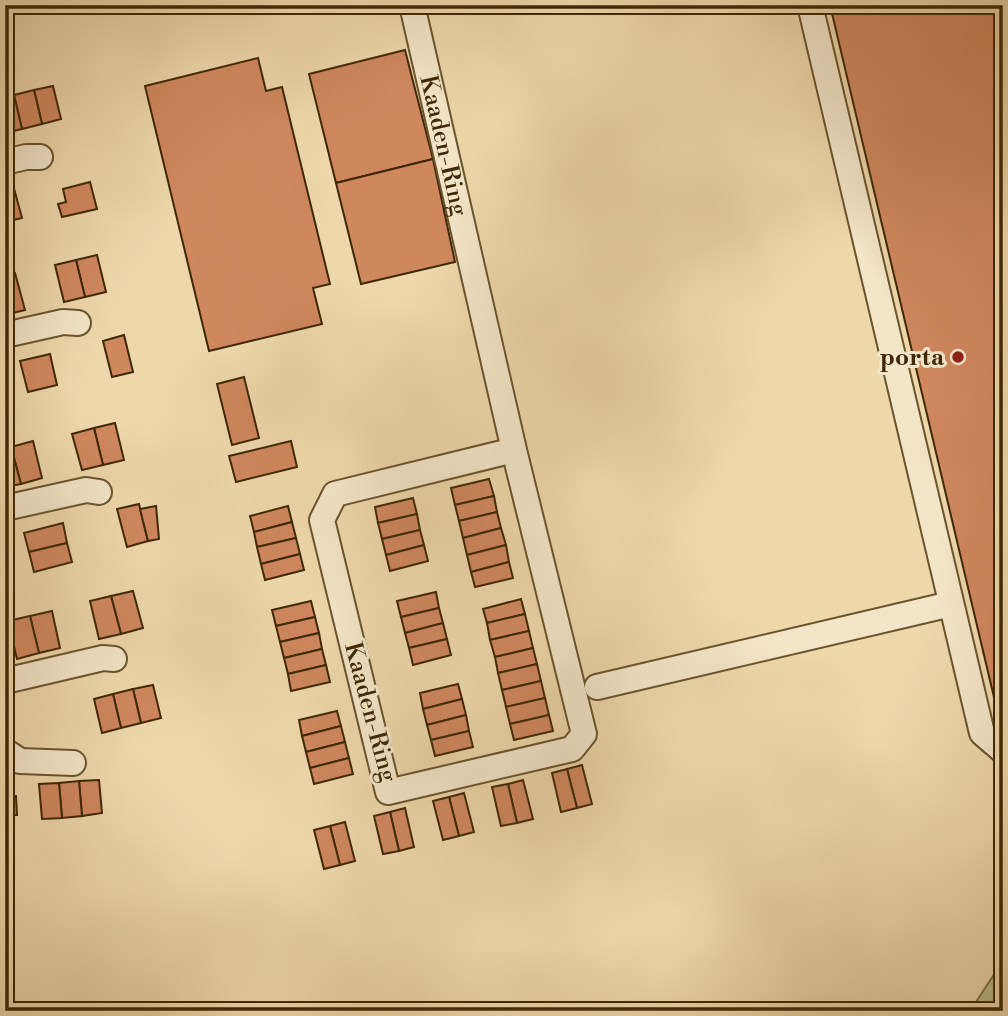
<svg xmlns="http://www.w3.org/2000/svg" width="1008" height="1016" font-family="'Libre Bodoni',serif">
	<style>
		.green { fill: #bbbd87; stroke: #7d7246; stroke-width: 2 }
		.building { fill: #cf875e; stroke: #3f2805; stroke-width: 2 }
		.lines { fill: none; stroke-linecap: round; stroke-linejoin: round }
		.minor-casing { stroke: #6a542e; stroke-width: 28 }
		.minor { stroke: #f3e5c8; stroke-width: 24 }
		.poi-dot { fill: #8f2418; stroke: #f3e5c8; stroke-width: 2.5 }
		.labels { text-anchor: middle; stroke-width: 6; stroke-linejoin: round; paint-order: stroke }
		.street-label { font-size: 24px; fill: #3f2805; stroke: #f3e5c8 }
		.poi-label { font-size: 24px; font-weight: bold; fill: #3f2805; stroke: #f3e5c8; text-anchor: end }
	</style>
	<rect width="100%" height="100%" fill="#edd7ab"/>
	<filter id="stains"><feTurbulence type="fractalNoise" baseFrequency=".00286" numOctaves="4"/><feColorMatrix values="0 0 0 0 .2 0 0 0 0 .09 0 0 0 0 .02 0 0 0 .5 -.17"/></filter>
	<radialGradient id="worn" r=".72"><stop offset=".6" stop-color="#630" stop-opacity="0"/><stop offset="1" stop-color="#630" stop-opacity=".3"/></radialGradient>
	<polygon class="green" points="1003,961 1003,1011 970,1011"/>
	<g class="building">
		<polygon points="830,5 1003,5 1003,708 997,710"/>
		<polygon points="405,50 433,159 336,183 309,74"/>
		<polygon points="258,58 266,91 282,87 330,284 313,288 322,324 209,351 145,86"/>
		<polygon points="53,86 61,119 42,124 34,90"/>
		<polygon points="34,90 42,124 22,129 14,95"/>
		<polygon points="14,95 22,129 5,133 5,97"/>
		<polygon points="433,159 455,262 361,284 336,183"/>
		<polygon points="12,181 22,218 5,222 5,182"/>
		<polygon points="90,182 97,209 62,217 58,204 66,202 63,189"/>
		<polygon points="97,255 106,292 85,297 76,260"/>
		<polygon points="76,260 85,297 64,302 55,265"/>
		<polygon points="15,273 25,310 5,315 5,275"/>
		<polygon points="124,335 133,372 112,377 103,341"/>
		<polygon points="50,354 57,385 28,392 20,361"/>
		<polygon points="244,377 259,438 232,445 217,384"/>
		<polygon points="115,423 124,460 103,465 94,428"/>
		<polygon points="94,428 103,465 82,470 72,434"/>
		<polygon points="33,441 42,478 21,484 11,447"/>
		<polygon points="291,441 297,467 236,482 229,456"/>
		<polygon points="11,447 21,484 5,487 5,448"/>
		<polygon points="489,479 494,496 455,505 451,488"/>
		<polygon points="494,496 497,512 459,521 455,505"/>
		<polygon points="413,498 417,514 378,523 375,507"/>
		<polygon points="139,504 148,541 127,547 117,509"/>
		<polygon points="156,506 159,539 148,541 140,509"/>
		<polygon points="288,506 292,522 254,532 250,516"/>
		<polygon points="497,512 501,528 463,538 459,521"/>
		<polygon points="417,514 420,530 382,539 378,523"/>
		<polygon points="292,522 296,538 257,547 254,532"/>
		<polygon points="63,523 67,543 29,552 24,533"/>
		<polygon points="501,528 506,545 467,555 463,538"/>
		<polygon points="420,530 424,545 386,555 382,539"/>
		<polygon points="296,538 300,554 261,564 257,547"/>
		<polygon points="67,543 72,562 34,572 29,552"/>
		<polygon points="424,545 428,561 390,571 386,555"/>
		<polygon points="506,545 509,562 471,572 467,555"/>
		<polygon points="300,554 304,570 265,580 261,564"/>
		<polygon points="509,562 513,578 475,587 471,572"/>
		<polygon points="133,591 143,628 121,634 111,596"/>
		<polygon points="436,592 439,608 401,617 397,601"/>
		<polygon points="111,596 121,634 99,639 90,601"/>
		<polygon points="521,599 525,614 487,623 483,609"/>
		<polygon points="311,601 315,617 276,626 272,610"/>
		<polygon points="439,608 443,623 405,633 401,617"/>
		<polygon points="52,611 60,648 39,653 30,616"/>
		<polygon points="525,614 529,631 490,640 487,623"/>
		<polygon points="30,616 39,653 17,659 8,621"/>
		<polygon points="315,617 319,633 280,642 276,626"/>
		<polygon points="443,623 447,639 409,648 405,633"/>
		<polygon points="529,631 533,648 495,657 490,640"/>
		<polygon points="319,633 322,649 284,658 280,642"/>
		<polygon points="447,639 451,655 413,665 409,648"/>
		<polygon points="533,648 537,664 498,673 495,657"/>
		<polygon points="322,649 326,665 288,674 284,658"/>
		<polygon points="537,664 541,681 502,690 498,673"/>
		<polygon points="326,665 330,682 291,691 288,674"/>
		<polygon points="541,681 545,698 506,707 502,690"/>
		<polygon points="458,684 462,699 423,709 420,693"/>
		<polygon points="153,685 161,718 141,723 133,689"/>
		<polygon points="133,689 141,723 121,728 113,694"/>
		<polygon points="113,694 121,728 102,733 94,699"/>
		<polygon points="545,698 549,715 510,724 506,707"/>
		<polygon points="462,699 466,715 427,725 423,709"/>
		<polygon points="337,711 341,726 302,736 299,720"/>
		<polygon points="466,715 469,731 431,740 427,725"/>
		<polygon points="549,715 553,731 514,740 510,724"/>
		<polygon points="341,726 345,742 306,752 302,736"/>
		<polygon points="469,731 473,747 435,756 431,740"/>
		<polygon points="345,742 349,758 310,768 306,752"/>
		<polygon points="349,758 353,774 314,784 310,768"/>
		<polygon points="582,765 592,804 577,808 567,769"/>
		<polygon points="567,769 577,808 561,812 552,773"/>
		<polygon points="99,780 102,813 82,816 79,781"/>
		<polygon points="523,780 533,819 517,823 508,784"/>
		<polygon points="79,781 82,816 62,818 59,783"/>
		<polygon points="59,783 62,818 42,819 39,784"/>
		<polygon points="508,784 517,823 501,826 492,787"/>
		<polygon points="464,793 474,832 459,836 449,797"/>
		<polygon points="6,796 16,796 17,815 7,815"/>
		<polygon points="449,797 459,836 443,840 433,801"/>
		<polygon points="405,808 414,847 399,851 390,812"/>
		<polygon points="390,812 399,851 383,854 374,816"/>
		<polygon points="345,822 355,861 340,865 330,826"/>
		<polygon points="330,826 340,865 324,869 314,830"/>
	</g>
	<g class="lines">
		<g class="minor-casing">
			<g id="minor">
				<path id="s1" d="M412 5 514 450 584 734 572 749 388 792 322 520 335 494 514 450"/>
				<polyline points="810,5 982,733 1003,751"/>
				<polyline points="5,162 26,157 40,157"/>
				<polyline points="5,335 63,322 78,323"/>
				<polyline points="5,508 86,490 99,492"/>
				<polyline points="5,681 103,658 114,659"/>
				<polyline points="597,687 951,604"/>
				<polyline points="5,751 20,761 73,763"/>
			</g>
		</g>
		<use href="#minor" class="minor"/>
	</g>
	<circle class="poi-dot" cx="958" cy="357" r="7"/>
	<g class="labels">
		<g class="street-label">
			<text dy="8" stroke="none"><textPath href="#s1" startOffset="144">Kaaden-Ring</textPath></text>
			<text transform="translate(371 712) rotate(75)" y="8">Kaaden-Ring</text>
		</g>
		<g class="poi-label">
			<text x="944" y="365">porta</text>
		</g>
	</g>
	<rect width="1008" height="1016" fill="none" stroke="#edd7ab" stroke-width="28"/>
	<rect x="7" y="7" width="994" height="1002" fill="none" stroke="#3f2805" stroke-width="3.5"/>
	<rect x="14" y="14" width="980" height="988" fill="none" stroke="#3f2805" stroke-width="2"/>
	<rect width="100%" height="100%" filter="url(#stains)"/>
	<rect width="100%" height="100%" fill="url(#worn)"/>
</svg>
